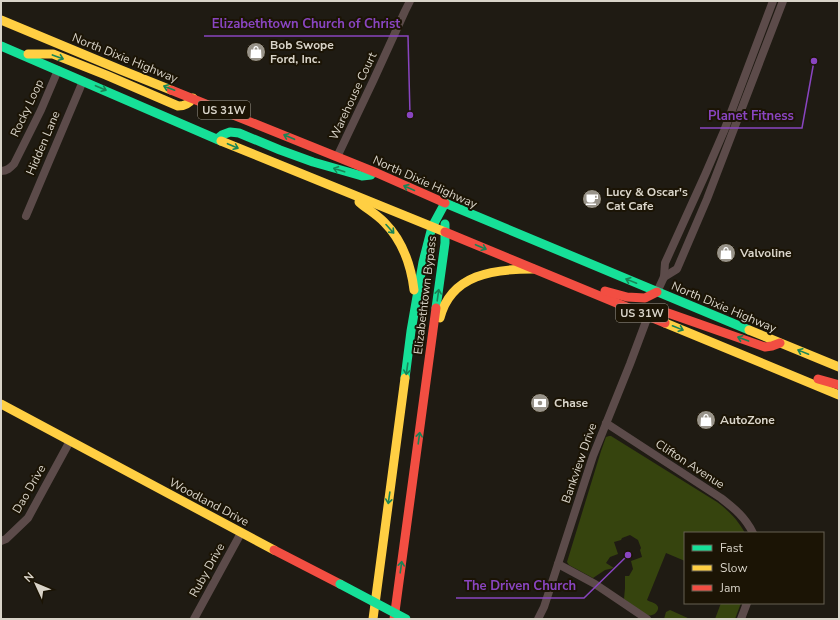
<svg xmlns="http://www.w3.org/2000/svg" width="840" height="620" font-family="'Nunito Sans',sans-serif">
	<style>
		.green { fill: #36440e }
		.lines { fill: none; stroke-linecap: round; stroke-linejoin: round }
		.street { stroke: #5c4b4a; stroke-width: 8 }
		.fast { stroke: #16e098; stroke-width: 9 }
		.slow { stroke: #ffcf43; stroke-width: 9 }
		.jam { stroke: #f24e42; stroke-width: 9 }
		.fast-bridge { stroke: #16e098; stroke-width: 9 }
		.oneway { stroke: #188456 }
		.labels { text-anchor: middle; stroke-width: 4; stroke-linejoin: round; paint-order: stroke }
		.shield { fill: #1b1405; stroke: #a09a8e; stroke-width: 1 }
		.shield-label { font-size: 11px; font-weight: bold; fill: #d9d4c9 }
		.poi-label { font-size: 12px; font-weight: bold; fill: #d9d4c9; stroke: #1b1405; text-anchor: start }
		.street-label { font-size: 12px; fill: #d9d4c9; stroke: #1b1405 }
		.leader { fill: none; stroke: #8945c0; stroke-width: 1.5 }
		.callout-dot { fill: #8945c0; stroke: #1b1405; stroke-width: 1.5 }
		.callout-label { font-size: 13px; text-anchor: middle; font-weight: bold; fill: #8945c0; stroke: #1b1405; stroke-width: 4; stroke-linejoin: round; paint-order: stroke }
	</style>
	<rect width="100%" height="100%" fill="#1f1b13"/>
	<g class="green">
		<path d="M609 436H611L717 502C730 512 737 519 745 533H685V561L666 553 647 600C650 602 657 603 658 607 659 612 652 617 648 615 642 613 630 603 624 599L625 588V576H629L633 569 631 561 642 557 640 550 641 548 638 540 630 535 622 538 621 540 614 542 618 554 610 557 606 563 614 568 605 570 593 578 569 565 567 562 601 451 606 437Z"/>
		<polygon points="721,603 741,603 735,619 715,619"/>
		<polygon points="670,610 690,619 664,619 666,612"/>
	</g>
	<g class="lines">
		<g class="street">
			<polyline points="337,157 374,79 405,11 410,1"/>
			<path d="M1 171C7 171 10 168 14 164L41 110 58 70"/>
			<polyline points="26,216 83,81"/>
			<polyline points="664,277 677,269 707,199 783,1"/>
			<polyline points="657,292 664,277 665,263 705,175 724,131 773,1"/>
			<path d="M606 423 721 498C735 509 745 517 753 533"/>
			<polyline points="1,541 6,539 28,518 70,441"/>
			<polyline points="558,564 595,584 647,619"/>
			<polyline points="194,619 241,533"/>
			<polyline points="538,619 544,607 558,564 593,456 630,364 648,316"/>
			<polyline points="741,619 747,603"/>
		</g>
		<g class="fast">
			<polyline points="1,46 221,141"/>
			<polyline points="217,139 222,135 230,132 239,133 280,150 313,162 362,176 371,175"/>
			<polyline points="445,203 749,330"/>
			<polyline points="436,308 445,243 445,224"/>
			<polyline points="405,378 411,331 423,262 432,227 445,203"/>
		</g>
		<g class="slow">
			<polyline points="1,20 121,70 171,90"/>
			<path d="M28 54H53L106 75 178 106C185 106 189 104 193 98"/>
			<polyline points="221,141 445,232"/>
			<path d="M359 202C367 209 376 214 384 222 402 240 411 265 414 290"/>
			<path d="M440 318C451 274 494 269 533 269"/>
			<polyline points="665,323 839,395"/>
			<polyline points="749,330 839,367"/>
			<polyline points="1,404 274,550"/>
			<polyline points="373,619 405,378"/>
		</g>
		<g class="jam">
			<polyline points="171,90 377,173 445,203"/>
			<polyline points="445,232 665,323"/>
			<polyline points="605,291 627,297 645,298 657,292"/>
			<polyline points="650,316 658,316 668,313 765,347 772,346 780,343"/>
			<polyline points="818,379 839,385"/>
			<polyline points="274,550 340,584"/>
			<polyline points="394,619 436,308"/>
		</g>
		<polyline class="fast-bridge" points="340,584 406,619"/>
	</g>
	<defs><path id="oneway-shaft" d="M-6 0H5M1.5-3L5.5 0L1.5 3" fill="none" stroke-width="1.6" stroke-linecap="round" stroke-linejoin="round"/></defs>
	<g class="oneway">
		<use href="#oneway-shaft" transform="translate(58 57) rotate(20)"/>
		<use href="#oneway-shaft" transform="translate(101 88) rotate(23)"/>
		<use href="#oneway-shaft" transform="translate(169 88) rotate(-159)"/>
		<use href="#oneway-shaft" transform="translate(289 137) rotate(-157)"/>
		<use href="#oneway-shaft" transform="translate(233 146) rotate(23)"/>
		<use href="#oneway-shaft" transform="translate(339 170) rotate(-162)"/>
		<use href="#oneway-shaft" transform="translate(409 188) rotate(-156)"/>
		<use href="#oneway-shaft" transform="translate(390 229) rotate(48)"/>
		<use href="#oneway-shaft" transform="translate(481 247) rotate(23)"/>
		<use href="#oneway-shaft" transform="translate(631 281) rotate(-158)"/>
		<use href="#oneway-shaft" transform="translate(438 295) rotate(-82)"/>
		<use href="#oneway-shaft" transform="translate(678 328) rotate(22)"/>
		<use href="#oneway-shaft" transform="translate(743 339) rotate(-160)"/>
		<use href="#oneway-shaft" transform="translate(803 352) rotate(-158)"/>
		<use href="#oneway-shaft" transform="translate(407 369) rotate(98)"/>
		<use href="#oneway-shaft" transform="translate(419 438) rotate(-82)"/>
		<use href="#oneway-shaft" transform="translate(389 498) rotate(98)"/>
		<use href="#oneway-shaft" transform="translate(401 567) rotate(-82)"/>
	</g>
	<defs>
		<g id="shop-disc" transform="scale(1)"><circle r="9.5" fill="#989389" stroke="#1b1405"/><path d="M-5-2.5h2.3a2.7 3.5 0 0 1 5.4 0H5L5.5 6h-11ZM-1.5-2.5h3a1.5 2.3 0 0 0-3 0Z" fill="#fff"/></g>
		<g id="cafe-disc" transform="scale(1)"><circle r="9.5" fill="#989389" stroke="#1b1405"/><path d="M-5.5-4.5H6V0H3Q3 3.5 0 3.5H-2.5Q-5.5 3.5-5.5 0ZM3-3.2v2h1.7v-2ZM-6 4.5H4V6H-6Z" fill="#fff"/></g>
		<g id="bank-disc" transform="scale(1)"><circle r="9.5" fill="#989389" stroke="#1b1405"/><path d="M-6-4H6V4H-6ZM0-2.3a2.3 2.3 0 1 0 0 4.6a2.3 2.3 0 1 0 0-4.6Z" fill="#fff"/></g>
	</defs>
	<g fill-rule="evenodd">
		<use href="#shop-disc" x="256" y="52"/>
		<use href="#cafe-disc" x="592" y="199"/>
		<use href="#shop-disc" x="726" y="253"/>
		<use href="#bank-disc" x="540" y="403"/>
		<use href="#shop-disc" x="706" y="420"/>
	</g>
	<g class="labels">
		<g class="shield">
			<rect x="198" y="101" width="52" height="18" rx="3"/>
			<rect x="616" y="304" width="52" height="18" rx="3"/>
		</g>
		<g class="shield-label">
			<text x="224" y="114">US 31W</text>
			<text x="642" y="317">US 31W</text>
		</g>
		<g class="poi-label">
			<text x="270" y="49">Bob Swope<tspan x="270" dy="14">Ford, Inc.</tspan></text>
			<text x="606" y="196">Lucy &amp; Oscar's<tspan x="606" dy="14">Cat Cafe</tspan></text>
			<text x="740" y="257">Valvoline</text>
			<text x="554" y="407">Chase</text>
			<text x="720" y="424">AutoZone</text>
		</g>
		<g class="street-label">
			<text transform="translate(125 58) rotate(22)" y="4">North Dixie Highway</text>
			<text transform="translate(353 96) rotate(-65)" y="4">Warehouse Court</text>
			<text transform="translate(27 108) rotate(-65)" y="4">Rocky Loop</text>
			<text transform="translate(43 143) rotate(-67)" y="4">Hidden Lane</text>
			<text transform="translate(425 182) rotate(24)" y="4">North Dixie Highway</text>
			<text transform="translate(425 295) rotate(-83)" y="4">Elizabethtown Bypass</text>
			<text transform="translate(724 307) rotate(23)" y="4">North Dixie Highway</text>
			<text transform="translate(579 463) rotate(-71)" y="4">Bankview Drive</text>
			<text transform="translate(690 464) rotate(33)" y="4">Clifton Avenue</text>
			<text transform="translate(29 489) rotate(-60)" y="4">Dao Drive</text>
			<text transform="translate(209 502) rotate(28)" y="4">Woodland Drive</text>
			<text transform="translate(207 570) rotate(-61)" y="4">Ruby Drive</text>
		</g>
	</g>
	<path class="leader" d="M410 115L408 36H204M814 61L802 128H700M628 555L584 598H456"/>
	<g class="callout-dot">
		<circle cx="410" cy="115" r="4"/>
		<circle cx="814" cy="61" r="4"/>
		<circle cx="628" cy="555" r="4"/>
	</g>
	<g class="callout-label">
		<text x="306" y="28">Elizabethtown Church of Christ</text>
		<text x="751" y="120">Planet Fitness</text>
		<text x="520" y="590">The Driven Church</text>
	</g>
	<rect width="840" height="620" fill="none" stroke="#d9d4c9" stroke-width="4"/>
	<rect x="684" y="532" width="140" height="72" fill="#1b1405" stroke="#676153"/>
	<rect x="692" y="545" width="20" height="6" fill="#16e098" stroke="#676153"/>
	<text x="720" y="552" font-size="12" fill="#d9d4c9">Fast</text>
	<rect x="692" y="565" width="20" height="6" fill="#ffcf43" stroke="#676153"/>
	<text x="720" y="572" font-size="12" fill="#d9d4c9">Slow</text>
	<rect x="692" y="585" width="20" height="6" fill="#f24e42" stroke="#676153"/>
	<text x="720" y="592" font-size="12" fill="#d9d4c9">Jam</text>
	<g transform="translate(36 584) rotate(314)" stroke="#1b1405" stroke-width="3" paint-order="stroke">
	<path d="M0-3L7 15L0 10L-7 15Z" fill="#d9d4c9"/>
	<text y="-6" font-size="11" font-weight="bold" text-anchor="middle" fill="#d9d4c9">N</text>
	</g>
</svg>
